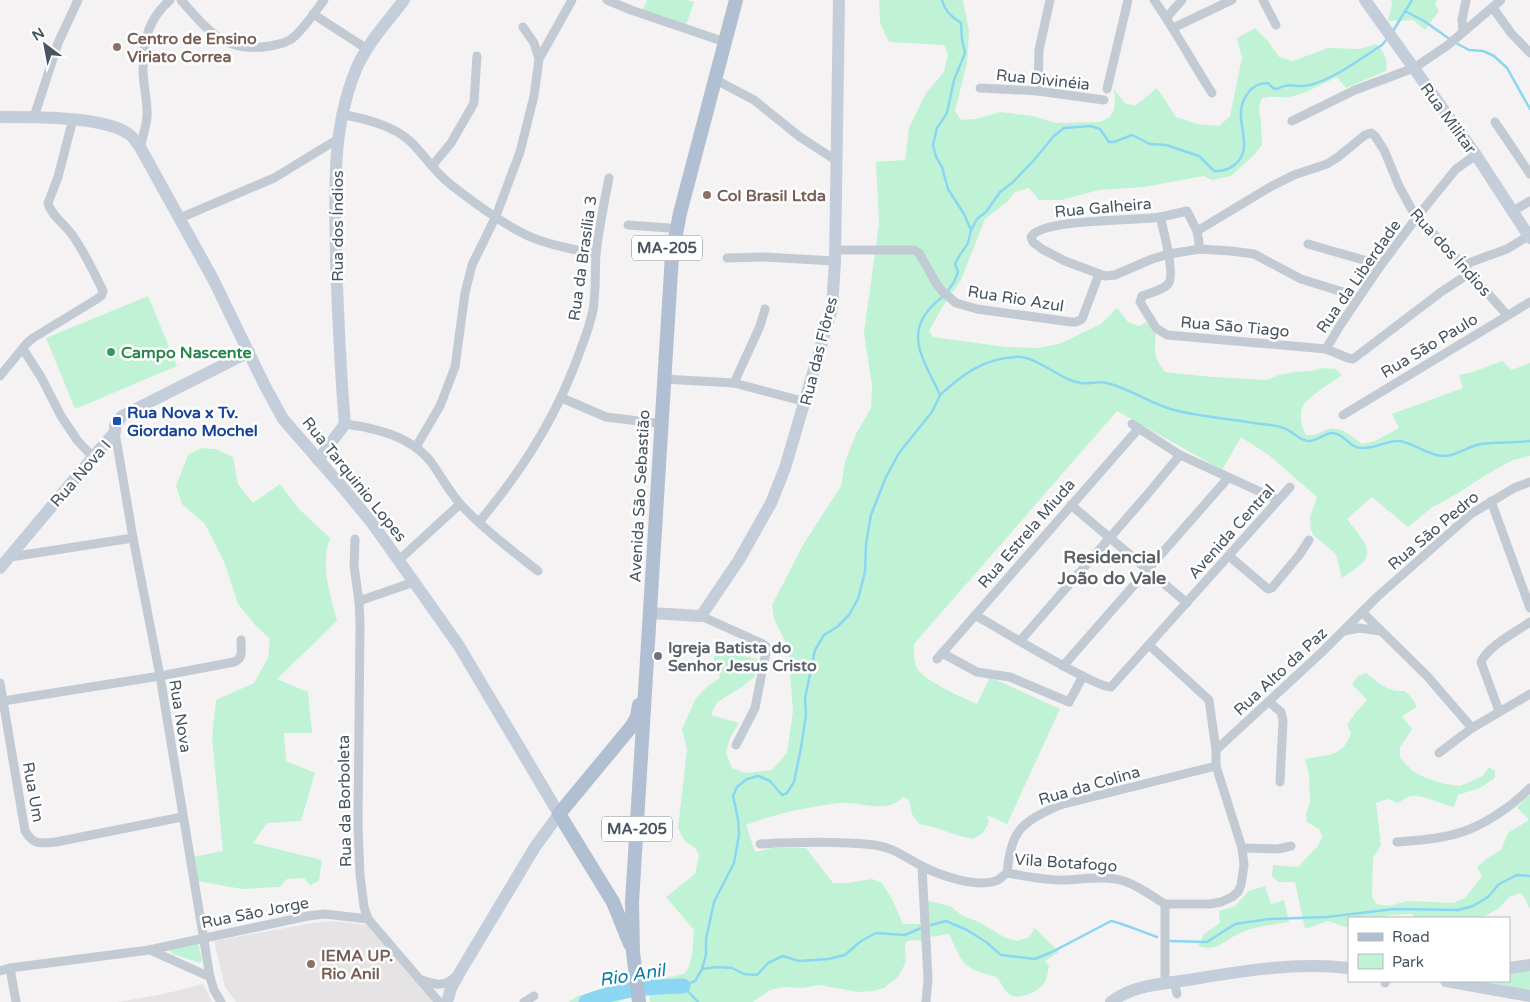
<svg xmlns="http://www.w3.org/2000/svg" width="1530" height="1002" font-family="'Varela Round',sans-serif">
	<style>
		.education { fill: #e5e3e4 }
		.green { fill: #c0f3d6 }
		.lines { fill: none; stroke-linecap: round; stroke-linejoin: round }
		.stream { stroke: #8bd6f2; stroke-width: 2.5 }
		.river { stroke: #8bd6f2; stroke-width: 15 }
		.street { stroke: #c2cbd4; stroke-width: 9 }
		.secondary { stroke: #c4cedb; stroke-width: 12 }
		.primary { stroke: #b1bfd2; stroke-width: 14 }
		.education-dot { fill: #8d6e63; stroke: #fff; stroke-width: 2 }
		.leisure-dot { fill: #2e9e5b; stroke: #fff; stroke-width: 2 }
		.transit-dot { fill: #1a4fb4; stroke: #fff; stroke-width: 2 }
		.worship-dot { fill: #6b7280; stroke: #fff; stroke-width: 2 }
		.labels { text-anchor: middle; stroke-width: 5; stroke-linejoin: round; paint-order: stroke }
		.shield { fill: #fff; stroke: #7f8790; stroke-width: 1 }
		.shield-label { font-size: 15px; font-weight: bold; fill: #485461 }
		.education-label { font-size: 16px; font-weight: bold; fill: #785e54; stroke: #fff; text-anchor: start }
		.street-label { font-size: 16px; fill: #485461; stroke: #fff }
		.leisure-label { font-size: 16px; font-weight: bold; fill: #27864d; stroke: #fff; text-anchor: start }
		.transit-label { font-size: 16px; font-weight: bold; fill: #164399; stroke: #fff; text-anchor: start }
		.worship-label { font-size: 16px; font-weight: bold; fill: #5b616d; stroke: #fff; text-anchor: start }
		.neighbourhood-label { font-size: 18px; font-weight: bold; fill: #5e6268; stroke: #fff }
		.water-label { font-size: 18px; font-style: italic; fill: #057ca8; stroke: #fff }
	</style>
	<rect width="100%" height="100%" fill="#f4f2f2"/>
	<g class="education">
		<polygon points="333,921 369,925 436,1002 236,1002 225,987 214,941 307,924"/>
		<polygon points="203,984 212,1002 118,1002 164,994"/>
	</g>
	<g class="green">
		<polygon points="647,0 687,0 694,2 686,25 643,10"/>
		<path d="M879 0H963L969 31 967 63 955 111 961 120 975 119 1001 112 1033 116 1056 123 1100 122 1110 117 1114 110 1115 96 1113 88 1125 103 1135 106 1157 88 1176 117 1197 124 1219 126 1230 116 1242 58 1237 38 1255 28 1268 41 1279 57 1293 61 1328 48 1359 49 1376 44C1385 53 1388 58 1386 71L1346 88 1337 77C1321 84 1306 94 1289 97 1281 98 1273 95 1262 98L1259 108 1261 122 1262 145 1253 156 1231 176 1212 180 1204 176 1144 187 1099 190 1062 200H1039L1029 188 1015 192 1007 202 985 219 961 280 943 306 929 331 933 337 1006 347 1038 348 1059 344 1101 324 1117 308 1128 322 1139 326 1146 322 1156 334C1154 352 1154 357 1165 372L1212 377 1267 380 1279 375 1294 372 1309 371 1324 368 1336 369 1342 375C1333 382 1305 398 1302 408 1299 416 1302 428 1306 435 1318 436 1319 432 1329 429 1342 426 1353 437 1362 444L1375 441 1399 428 1392 414 1463 388 1459 375 1473 372 1502 361 1512 370 1530 363V456L1513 460 1484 476 1460 492 1431 508 1408 527 1372 497 1347 519C1370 550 1380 554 1342 578L1336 554 1314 536 1311 530 1310 517 1317 497 1270 456 1241 437 1222 470 1117 411 914 644C914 653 913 664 919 671 929 683 962 697 977 704L990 677 1060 709 1007 824 987 815 989 822 983 833 973 839C954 836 939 827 919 824L912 814 909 800 903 797C888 813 867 804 848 803 841 802 832 804 825 805 798 809 772 815 746 825L755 852 772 848H806L833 883H848L872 879 882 883 892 899 903 924H920L922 941 912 940 906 942 905 946 906 962 898 977 884 988 874 991 858 992 819 985 803 988 784 987 770 990 753 1002H650L647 978C658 977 672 978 683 974 693 970 693 940 694 930L666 897 695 874 699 855 696 849 684 840 678 828 687 749 682 729 696 698 708 686 720 678C718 670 713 665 714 656L722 651 757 659 755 676 742 687 717 702 711 715 739 723 730 738 726 753 732 768 745 773 772 770 787 753 793 711 788 647 774 619 772 605 803 545 841 486 845 462 856 434 871 408 872 386 864 333 879 224 876 162 905 160 909 128 926 93 944 72 948 54 944 45 889 42 880 23Z"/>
		<polygon points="1391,0 1437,0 1435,5 1439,11 1425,30 1413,20 1388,21 1392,5"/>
		<polygon points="148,296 177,366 75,409 46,338"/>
		<path d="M201 448 215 449 233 457 238 484 253 503 280 484 298 508 330 538C320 566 330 593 337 621L277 679 308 692 312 733H284L286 761 315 773 301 821 267 823 253 843 322 860 319 881 310 885 304 878 287 879 280 887 242 889 197 881 192 857 223 851 212 738 216 700 254 683 268 658 270 639 256 626 238 604 225 564 205 524 182 504 176 486 188 455Z"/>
		<path d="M1366 673C1380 684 1387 692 1405 691L1412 698 1417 707 1402 716 1412 729 1400 747V758L1414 772 1426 778 1445 784 1460 786 1483 776 1489 767 1495 771V778L1482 787 1458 795 1454 807C1441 805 1419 792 1408 797 1405 798 1401 801 1398 803L1388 799 1376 803 1381 845 1373 858 1372 896 1376 904 1389 906 1407 901 1453 903 1465 898 1482 876 1477 867 1486 859 1501 850 1508 833 1529 820 1517 807 1530 795V910L1525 898 1520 893 1509 897 1498 909 1481 918H1413V914L1388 915 1381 918H1349V928L1328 921 1305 929 1295 882H1278L1272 876 1273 865 1298 867 1318 846 1322 837 1319 829 1307 822 1306 813 1310 802 1309 774 1305 759C1328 754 1342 758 1351 733L1347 725 1356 712 1367 700 1352 684 1358 676Z"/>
		<path d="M1265 886 1271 904 1284 900 1289 922C1274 925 1256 926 1242 932 1226 939 1217 953 1198 946L1204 934 1220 923 1219 911 1235 906 1249 891Z"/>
		<path d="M928 901 950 906 963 916 979 922 1004 937 1017 941 1029 937 1035 928 1059 952 1045 961 1049 966C1048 971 1047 978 1045 982 1040 991 1022 999 1012 996 1005 993 1001 983 997 977 961 968 964 965 949 934L931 937 926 919Z"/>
		<polygon points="198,942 202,960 200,963 173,954 169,949"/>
		<polygon points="1530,969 1530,991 1484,981 1509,981 1509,972"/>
		<polygon points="626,983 629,997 618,1002 569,1002 578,996"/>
	</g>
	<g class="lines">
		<g class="stream">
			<path d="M942 0C944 10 953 18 961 23L962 40 965 53 954 80 947 113 937 128 933 145 936 157 942 167 948 189 964 214 971 230"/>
			<polyline points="1405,11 1424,21 1451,40"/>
			<polyline points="1393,31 1412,0"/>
			<polyline points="1456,43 1469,50 1483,51 1494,56 1507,68 1530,109"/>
			<path d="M947 292 954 282 958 272 955 264 958 258 968 243 971 230 977 219 986 212 1000 192 1012 183 1034 160 1054 136 1064 128 1091 126 1100 129 1109 142H1114L1132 135 1150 144 1166 145 1199 156 1214 171C1228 172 1243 163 1244 147 1245 128 1234 111 1248 93 1253 86 1259 83 1268 83L1273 88 1277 89C1292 81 1296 89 1310 85 1336 78 1360 59 1382 45L1387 39"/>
			<path d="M940 395C963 374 983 359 1015 357 1032 355 1055 374 1070 380 1087 387 1094 380 1107 383 1131 389 1151 404 1174 410 1202 417 1231 419 1260 424 1268 425 1278 425 1286 429 1293 432 1300 441 1309 441 1318 441 1324 433 1333 433 1345 434 1349 448 1362 448 1375 449 1387 440 1399 441 1415 443 1426 455 1442 456 1456 457 1467 446 1481 444 1497 442 1514 443 1530 441"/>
			<path d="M931 925 946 921 967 930 986 942 1001 955 1035 959 1052 952 1111 921C1125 924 1142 932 1157 937"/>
			<polyline points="1170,941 1207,942 1235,924 1269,919 1327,917 1394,909 1458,910 1473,906 1488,897 1499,884 1517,875 1530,876"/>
			<polyline points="702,969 717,967 732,968 744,974 757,975 768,963 783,956 799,961 828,959 845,955 861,941 876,933 905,935 921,928"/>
			<path d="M698 1002 683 986 695 981 702 969 706 955V939L714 902 734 863 739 835 738 819 733 796 737 787 747 779 758 776 770 781 782 795 787 793 794 782 801 748 806 715 805 698 815 650 824 635 837 627 849 615 858 599 865 572 866 544 871 515 886 477 899 453 932 412 940 395C929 369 905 340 927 312 931 306 938 301 943 296"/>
		</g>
		<path class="river" d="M586 1002C619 989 649 987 683 986"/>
		<g class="street">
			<path d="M181 0C208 31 226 54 270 46 279 44 288 43 295 36 306 26 315 12 324 0"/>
			<polyline points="607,0 631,10 719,40"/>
			<path d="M1154 0C1175 30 1192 62 1212 93"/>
			<polyline points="1263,0 1276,25"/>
			<polyline points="1493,8 1511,33 1530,53"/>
			<polyline points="313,14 367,49"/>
			<polyline points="1167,17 1182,0"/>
			<polyline points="523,27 534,43 539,59"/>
			<polyline points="1173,28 1232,0"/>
			<polyline points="1463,32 1462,20 1466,0"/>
			<polyline points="716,80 754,100 800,137 837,161"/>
			<polyline points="980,88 1038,91 1104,100"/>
			<polyline points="1107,89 1128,0"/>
			<polyline points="1038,91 1039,50 1050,0"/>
			<path d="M341 114C365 119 393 125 411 142 425 156 435 172 450 184 473 202 507 227 533 238 554 246 575 250 596 254"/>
			<polyline points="34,117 58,43 78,0"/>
			<polyline points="1292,121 1355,90 1414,68 1448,45 1501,0"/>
			<polyline points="1495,122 1530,174"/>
			<path d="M140 147C143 137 146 127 147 117 148 101 143 85 143 70 143 41 148 19 170 0"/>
			<polyline points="432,166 451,143 474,103 477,56"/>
			<polyline points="1513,211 1530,201"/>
			<path d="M1160 217C1163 228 1176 276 1168 284 1163 290 1150 293 1142 296L1140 302 1156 328 1167 335 1326 349 1348 358 1353 359 1441 292 1470 273"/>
			<polyline points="180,218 274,178 338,139"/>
			<polyline points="628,225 669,228"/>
			<polyline points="1197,231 1270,187 1294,175 1327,164 1338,157 1365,135 1371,133 1375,136 1384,150 1399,186 1413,212 1463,265 1507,315"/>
			<polyline points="1308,244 1381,265"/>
			<path d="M1200 249 1197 231 1187 211C1178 213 1170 215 1161 217 1138 221 1041 218 1031 237L1033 242 1042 249 1065 261 1105 276 1115 275 1152 259 1169 254 1200 249 1231 251 1254 254 1301 279 1359 297"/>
			<polyline points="834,250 914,250 919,253 936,283 942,291 956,303 977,309 1071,322 1076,322 1082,319 1099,274"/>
			<polyline points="727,258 764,257 835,261"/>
			<polyline points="1463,265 1507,249 1528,236"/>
			<polyline points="23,349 41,377 61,416 77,440 93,457"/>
			<polyline points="1326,349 1341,324 1381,265 1417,217 1456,169 1476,155"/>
			<path d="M0 376 27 343 33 338 97 299 102 295 103 291C94 272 85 253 73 236 66 225 51 216 48 203L58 177 73 119"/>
			<polyline points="663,379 734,383 806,402"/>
			<polyline points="734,383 760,326 765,309"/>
			<polyline points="562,398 606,417 655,423"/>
			<polyline points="1343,415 1530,302"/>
			<path d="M345 424C375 428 411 436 431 462 441 476 450 493 462 506 485 530 511 550 538 571"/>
			<polyline points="1132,424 1180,455 1278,500"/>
			<polyline points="115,432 133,538 160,676 210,977 214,990 221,1002"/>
			<polyline points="416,447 440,406 455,367 465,293 472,265 496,216 520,152 534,96 539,59 572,0"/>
			<polyline points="1491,501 1530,608"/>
			<polyline points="1071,505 1187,603"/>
			<path d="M479 522C519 474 551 426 574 367 581 348 589 330 593 310 596 291 595 272 596 253 599 228 604 203 609 178"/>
			<polyline points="355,539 354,566 359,601 360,624 358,827 360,875 364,907 368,919 439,1002"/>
			<polyline points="1229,556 1268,589 1272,588 1300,554 1309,540"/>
			<polyline points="10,557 133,538"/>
			<polyline points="399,560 460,504"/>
			<polyline points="359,601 414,582"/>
			<polyline points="1362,612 1427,676 1472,728"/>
			<path d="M975 615C994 626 1098 689 1111 687L1290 487"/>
			<polyline points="701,616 763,644 767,647 755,708 736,745"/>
			<polyline points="1344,631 1359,628 1380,631"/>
			<polyline points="1020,641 1146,496 1180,455"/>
			<polyline points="1149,645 1209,700 1216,750 1216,766 1242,848 1244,865 1241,885 1238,892 1232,897 1221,902 1210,904 1165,904"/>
			<polyline points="942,653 977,672 1010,677 1069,702 1083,676"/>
			<polyline points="937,659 1139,428"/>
			<polyline points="1063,666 1228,478"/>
			<path d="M0 683 25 831C34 846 41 843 56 842L182 817"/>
			<path d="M3 701 160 676 234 662C244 658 241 650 241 640"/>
			<polyline points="1269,702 1281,712 1283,720 1280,782"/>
			<path d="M1499 711 1481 662C1488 646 1516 632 1530 622"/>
			<polyline points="1216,750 1321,653 1377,597 1471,514 1514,488 1530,482"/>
			<polyline points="1439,753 1472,728 1530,694"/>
			<path d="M1397 842C1419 840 1441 839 1462 832 1486 824 1512 806 1530 788"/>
			<path d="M760 844C798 842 837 841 875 845 892 847 905 857 920 865 938 875 978 889 998 880 1001 878 1004 875 1007 873 1025 876 1043 880 1061 880 1081 880 1104 875 1124 881 1139 886 1152 896 1165 904"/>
			<polyline points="1242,848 1278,849 1291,846"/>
			<polyline points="922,867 928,979 926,1002"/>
			<path d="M1007 873C1012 829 1020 823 1060 805L1216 766"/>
			<polyline points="1165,904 1165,983"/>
			<polyline points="150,950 210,977"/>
			<polyline points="10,968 16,1002"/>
			<polyline points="0,971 10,968 149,950 308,916 325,914 368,919"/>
			<path d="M422 980C435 985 444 987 455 977"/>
			<polyline points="1174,982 1177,994"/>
			<polyline points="1385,983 1386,981"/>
			<polyline points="524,1002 534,996"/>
		</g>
		<g class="secondary">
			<polyline points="1365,0 1476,155 1530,238"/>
			<path d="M0 117C30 117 103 116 127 133 133 136 136 142 140 147L213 279 265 386 283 419 344 489 372 523 414 582 459 646 559 814 535 847 460 972 451 988 447 1002"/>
			<path d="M318 460 345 424C340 369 338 315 336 260 335 197 331 132 355 72 365 46 387 22 404 0"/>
			<polyline points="0,568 93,457 115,432 115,426 122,416 249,352"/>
			<polyline points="650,613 701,616 739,560 771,503 785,468 832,308 835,261 839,0"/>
			<polyline points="1509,968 1530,965"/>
			<polyline points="1446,981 1530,996"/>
			<path d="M1111 1002C1133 985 1161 984 1188 980 1241 971 1295 962 1349 968"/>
		</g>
		<g class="primary">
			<polyline points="630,944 613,902 559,814 631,727 637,717 639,705"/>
			<polyline points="639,1002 633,952 632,902 672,255 680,213 736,0"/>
		</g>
	</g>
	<g class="education-dot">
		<circle cx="117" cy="47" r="5"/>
		<circle cx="707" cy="195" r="5"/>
		<circle cx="311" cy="964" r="5"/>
	</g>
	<circle class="leisure-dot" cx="111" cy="352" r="5"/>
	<rect class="transit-dot" x="112" y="416" width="10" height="10" rx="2.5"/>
	<circle class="worship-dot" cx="658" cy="656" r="5"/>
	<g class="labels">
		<g class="shield">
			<rect x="632" y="235.5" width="70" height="25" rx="4"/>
			<rect x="602" y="816.5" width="70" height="25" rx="4"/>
		</g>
		<g class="shield-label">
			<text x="667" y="253">MA-205</text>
			<text x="637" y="834">MA-205</text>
		</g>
		<g class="education-label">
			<text x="127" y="44">Centro de Ensino<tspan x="127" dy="18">Viriato Correa</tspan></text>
			<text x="717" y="201">Col Brasil Ltda</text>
			<text x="321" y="961">IEMA UP.<tspan x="321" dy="18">Rio Anil</tspan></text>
		</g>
		<g class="street-label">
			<text transform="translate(1043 79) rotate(6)" y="6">Rua Divinéia</text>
			<text transform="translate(1449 118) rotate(54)" y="6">Rua Militar</text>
			<text transform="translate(1103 207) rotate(-5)" y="6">Rua Galheira</text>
			<text transform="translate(337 226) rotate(-90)" y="6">Rua dos Índios</text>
			<text transform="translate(1451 252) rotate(48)" y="6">Rua dos Índios</text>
			<text transform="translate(582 258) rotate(-82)" y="6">Rua da Brasília 3</text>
			<text transform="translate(1358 276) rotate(-55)" y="6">Rua da Liberdade</text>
			<text transform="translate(1016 298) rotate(9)" y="6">Rua Rio Azul</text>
			<text transform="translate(1235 326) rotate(5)" y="6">Rua São Tiago</text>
			<text transform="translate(1429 345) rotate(-31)" y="6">Rua São Paulo</text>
			<text transform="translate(818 351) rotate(-76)" y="6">Rua das Flôres</text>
			<text transform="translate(80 473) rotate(-49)" y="6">Rua Nova I</text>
			<text transform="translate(355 479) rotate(51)" y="6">Rua Tarquinio Lopes</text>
			<text transform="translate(639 496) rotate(-87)" y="6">Avenida São Sebastião</text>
			<text transform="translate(1433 530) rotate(-40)" y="6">Rua São Pedro</text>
			<text transform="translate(1231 531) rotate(-48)" y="6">Avenida Central</text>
			<text transform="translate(1026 533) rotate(-49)" y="6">Rua Estrela Miuda</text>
			<text transform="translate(1280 671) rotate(-43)" y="6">Rua Alto da Paz</text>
			<text transform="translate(181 716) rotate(81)" y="6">Rua Nova</text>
			<text transform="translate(1089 785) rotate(-16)" y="6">Rua da Colina</text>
			<text transform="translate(34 792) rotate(80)" y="6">Rua Um</text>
			<text transform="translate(344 801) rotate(-91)" y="6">Rua da Borboleta</text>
			<text transform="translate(1066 862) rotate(4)" y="6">Vila Botafogo</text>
			<text transform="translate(255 912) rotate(-11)" y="6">Rua São Jorge</text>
		</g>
		<g class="leisure-label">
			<text x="121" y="358">Campo Nascente</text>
		</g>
		<g class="transit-label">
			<text x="127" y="418">Rua Nova x Tv.<tspan x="127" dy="18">Giordano Mochel</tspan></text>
		</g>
		<g class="worship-label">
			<text x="668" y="653">Igreja Batista do<tspan x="668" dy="18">Senhor Jesus Cristo</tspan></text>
		</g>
		<g class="neighbourhood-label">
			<text x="1112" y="563">Residencial<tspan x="1112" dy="21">João do Vale</tspan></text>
		</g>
		<g class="water-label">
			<text transform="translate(632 975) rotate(-9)" y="6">Rio Anil</text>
		</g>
	</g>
	<rect x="1348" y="917" width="162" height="65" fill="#ffffff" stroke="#b6bbc0"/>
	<rect x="1358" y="933" width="25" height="8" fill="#b1bfd2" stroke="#b6bbc0"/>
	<text x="1392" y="942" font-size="15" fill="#485461">Road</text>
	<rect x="1358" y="954" width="25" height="15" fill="#c0f3d6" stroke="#b6bbc0"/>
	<text x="1392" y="967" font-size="15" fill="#485461">Park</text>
	<g transform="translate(45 45) rotate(328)" stroke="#ffffff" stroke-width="4" paint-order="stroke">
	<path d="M0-4L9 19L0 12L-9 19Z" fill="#485461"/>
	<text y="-8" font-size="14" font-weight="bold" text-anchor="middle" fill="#485461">N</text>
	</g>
</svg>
